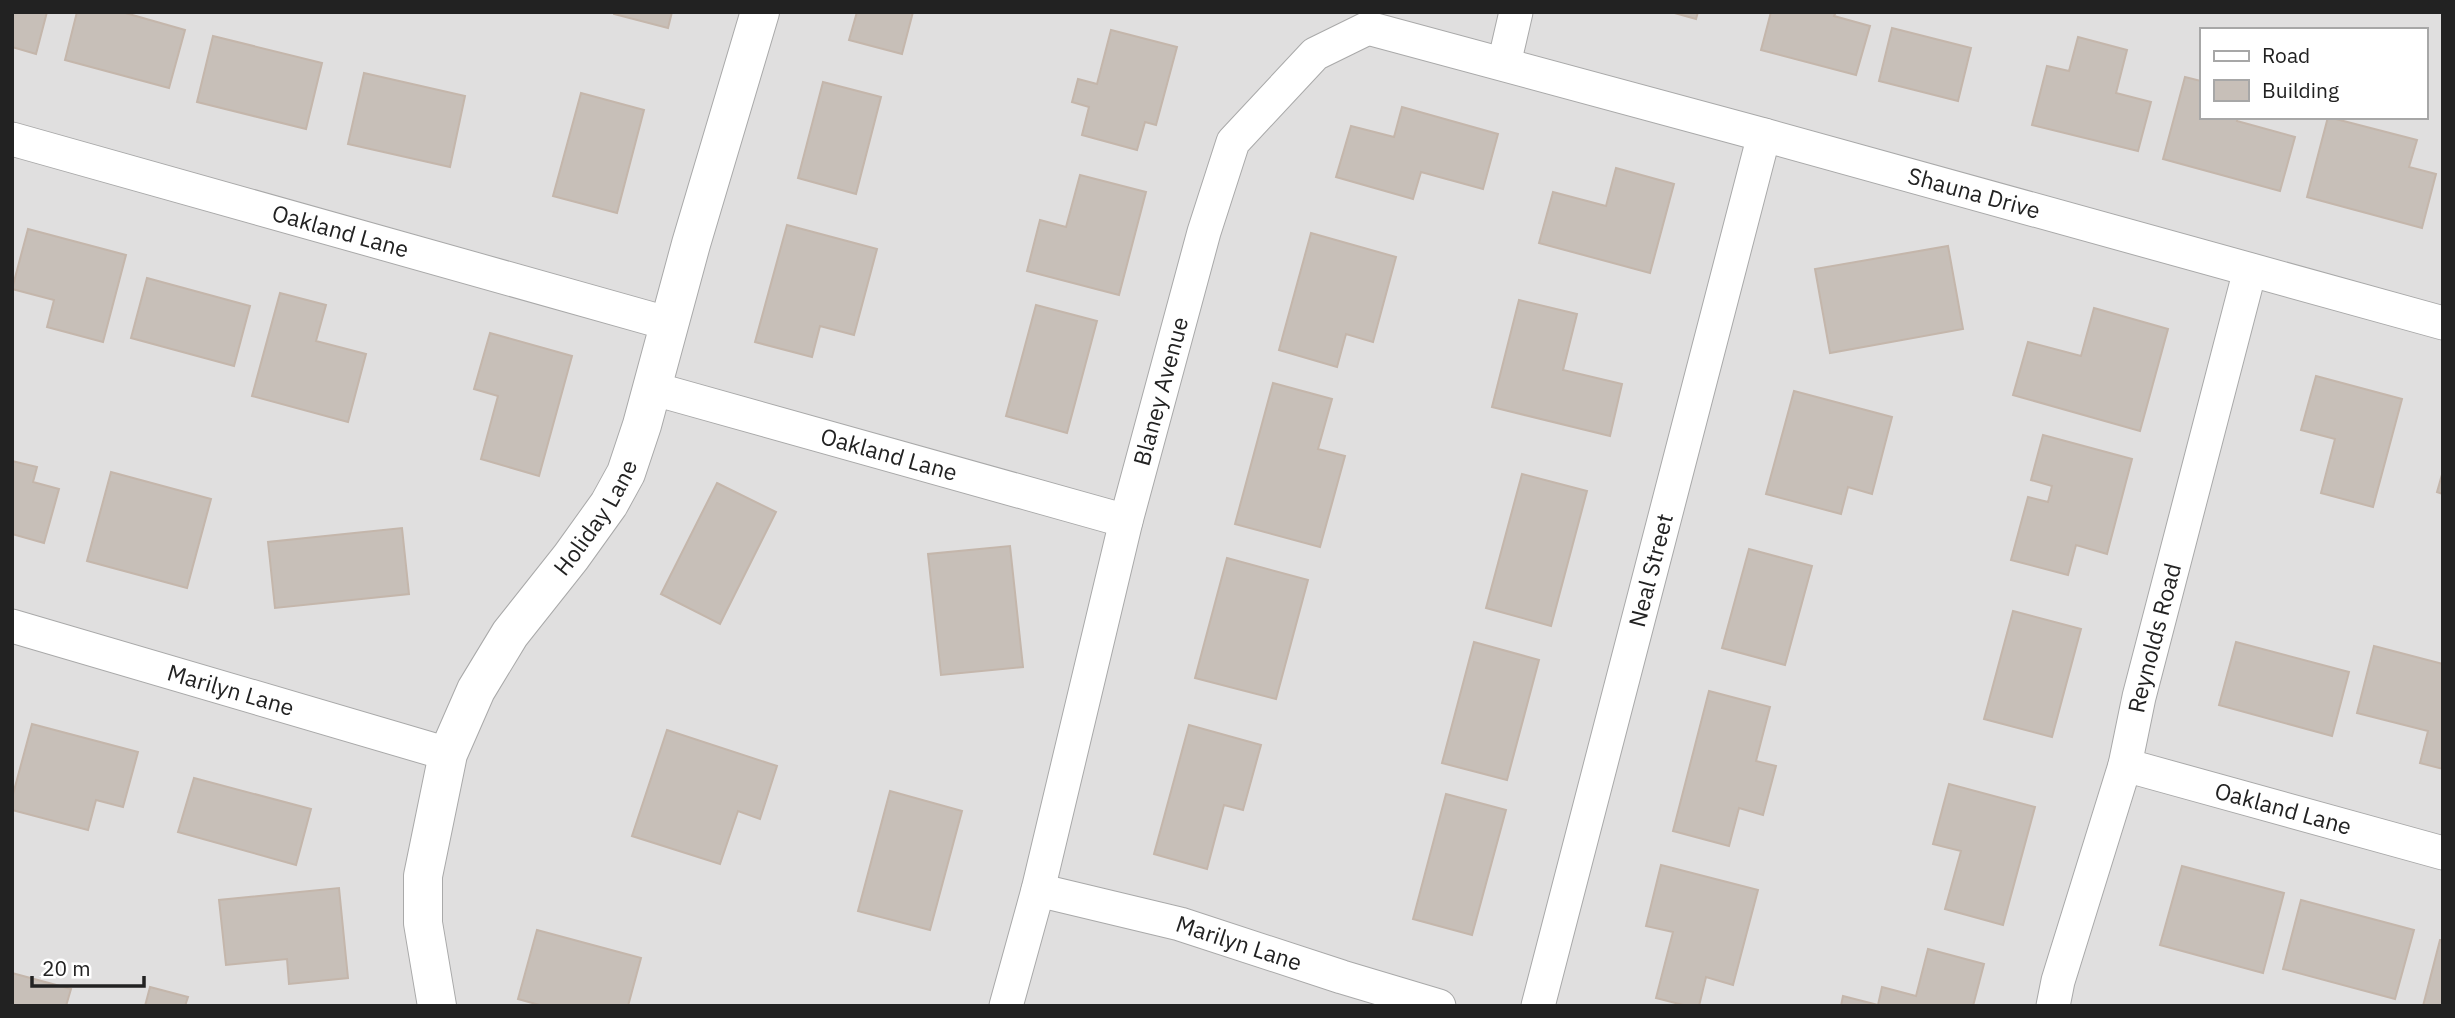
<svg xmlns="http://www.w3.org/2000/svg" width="2455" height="1018" font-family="'IBM Plex Sans',sans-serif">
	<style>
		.residential { fill: #e0dfdf; fill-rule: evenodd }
		.building { fill: #c7bfb8; stroke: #c4b6ab; stroke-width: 2 }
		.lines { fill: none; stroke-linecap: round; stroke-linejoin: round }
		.minor-casing { stroke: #a9a9a9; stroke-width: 35 }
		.tertiary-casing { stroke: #a9a9a9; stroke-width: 40 }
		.minor { stroke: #fff; stroke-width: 33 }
		.tertiary { stroke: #fff; stroke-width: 38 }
		.labels { text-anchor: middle; stroke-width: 5; stroke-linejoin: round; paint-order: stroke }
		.street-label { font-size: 23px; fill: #222; stroke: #fff }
	</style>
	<rect width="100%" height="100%" fill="#f2efe9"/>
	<path class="residential" d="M12 12H2443V1006H12ZM2201 30H2425V117H2201Z"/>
	<g class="building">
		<polygon points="12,12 47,12 36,54 12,47"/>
		<polygon points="77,12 122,12 185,30 169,88 65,60"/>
		<polygon points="614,12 672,12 668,28 614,14"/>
		<polygon points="857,12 913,12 902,54 849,40"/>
		<polygon points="1671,12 1698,12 1696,19"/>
		<polygon points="1771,12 1836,12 1834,16 1870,26 1856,75 1761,50"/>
		<polygon points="1892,28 1971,48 1958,101 1879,81"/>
		<polygon points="1111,30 1177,47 1156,125 1145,122 1137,150 1082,135 1089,107 1072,102 1078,79 1097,84"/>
		<polygon points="213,36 322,63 306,129 197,102"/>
		<polygon points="2078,37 2127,50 2116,93 2151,102 2138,151 2032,125 2047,66 2069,71"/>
		<polygon points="364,73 465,96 450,167 348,144"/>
		<polygon points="2185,77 2201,81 2201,117 2238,117 2237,121 2295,137 2280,191 2163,159"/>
		<polygon points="823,82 881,97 856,194 798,178"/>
		<polygon points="581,93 644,110 617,213 553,196"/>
		<polygon points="1402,107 1498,134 1483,189 1421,172 1413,199 1336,177 1351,126 1394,137"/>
		<polygon points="2328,117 2417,140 2409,167 2436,174 2422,228 2307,197"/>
		<polygon points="1616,168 1674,184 1650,273 1539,243 1553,192 1606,206"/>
		<polygon points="1080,175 1146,192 1119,295 1027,271 1040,220 1066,227"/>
		<polygon points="787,225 877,249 854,335 820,326 812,357 755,342"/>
		<polygon points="28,229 126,255 103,342 47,327 54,300 12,289"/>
		<polygon points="1311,233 1396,257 1373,342 1346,334 1337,367 1279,350"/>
		<polygon points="1948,246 1963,329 1830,353 1815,269"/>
		<polygon points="147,278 250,306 234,366 131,338"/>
		<polygon points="280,293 326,305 316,341 366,354 348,422 252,396"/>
		<polygon points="1519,300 1577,314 1563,370 1622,384 1610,436 1492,407"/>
		<polygon points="1036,305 1097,321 1067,433 1006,416"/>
		<polygon points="2094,308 2168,329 2140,431 2013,395 2028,342 2081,356"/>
		<polygon points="490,333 572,356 539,476 481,459 498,396 474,389"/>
		<polygon points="2316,376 2402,399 2373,507 2321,493 2335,439 2301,430"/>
		<polygon points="1273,383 1332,399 1318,449 1345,456 1320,547 1235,524"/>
		<polygon points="1794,391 1892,417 1872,494 1848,487 1841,514 1766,494"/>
		<polygon points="2043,435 2132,459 2107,554 2076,545 2068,575 2011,560 2028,497 2048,502 2052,486 2031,480"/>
		<polygon points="12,461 37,467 33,482 59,489 44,543 12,534"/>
		<polygon points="2443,471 2443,494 2437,492"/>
		<polygon points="111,472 211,499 187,588 87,561"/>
		<polygon points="1522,474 1587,491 1551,626 1486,608"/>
		<polygon points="717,483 776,512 720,624 661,594"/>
		<polygon points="402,528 409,594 275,608 268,542"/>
		<polygon points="1010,546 1023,667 941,675 928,554"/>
		<polygon points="1749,549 1812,566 1785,665 1722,648"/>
		<polygon points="1227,558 1308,580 1276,699 1195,678"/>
		<polygon points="2013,611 2081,629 2052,737 1984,719"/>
		<polygon points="1474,642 1539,660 1507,780 1442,763"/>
		<polygon points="2236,642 2349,672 2332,736 2219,705"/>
		<polygon points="2374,646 2443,664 2443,769 2420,763 2428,731 2357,713"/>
		<polygon points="1709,691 1770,707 1756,761 1776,766 1763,815 1739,808 1729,846 1673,831"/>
		<polygon points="32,724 138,752 123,807 96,800 88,830 12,810 12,798"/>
		<polygon points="1189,725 1261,745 1243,810 1224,805 1207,869 1154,854"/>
		<polygon points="667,730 777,766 760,819 738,811 720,864 632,836"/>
		<polygon points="194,778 311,809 296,865 178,832"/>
		<polygon points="1949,784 2035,807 2003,925 1945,909 1961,851 1933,844"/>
		<polygon points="890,791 962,811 930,930 858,911"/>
		<polygon points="1446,794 1506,810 1472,935 1413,919"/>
		<polygon points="1661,865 1758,890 1733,985 1706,977 1699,1006 1687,1006 1656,998 1673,932 1646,926"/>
		<polygon points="2182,866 2284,893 2263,973 2160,945"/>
		<polygon points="339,888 348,978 289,984 287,959 226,965 219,900"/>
		<polygon points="2301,900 2414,930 2395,999 2283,969"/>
		<polygon points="537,930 641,958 628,1006 543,1006 518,999"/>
		<polygon points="2440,940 2443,940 2443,1006 2423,1006"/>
		<polygon points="1928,949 1984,964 1973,1006 1841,1006 1843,996 1878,1005 1882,987 1916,996"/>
		<polygon points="12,973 71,989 66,1006 12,1006"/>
		<polygon points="150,987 188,997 185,1006 145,1006"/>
	</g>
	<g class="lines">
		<g class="minor-casing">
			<g id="minor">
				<polyline points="1504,64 1516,12"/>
				<path id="s1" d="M12 139 670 324"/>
				<path id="s2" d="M651 388 1126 521"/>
				<path id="s3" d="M12 626 448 754"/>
				<path id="s4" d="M2125 765 2443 853"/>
				<path id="s5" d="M1038 890 1180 924 1342 977 1439 1006"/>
				<path id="s6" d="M1006 1006 1038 890 1126 521 1204 232 1233 142 1315 54 1368 28 1764 135 2443 323"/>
				<path id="s7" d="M1538 1006 1764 135"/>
				<path id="s8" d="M2053 1006 2058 981 2125 765 2139 697 2250 270"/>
			</g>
		</g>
		<g class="tertiary-casing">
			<g id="tertiary">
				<path id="s9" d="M437 1006 423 923V876L448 754 476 690 510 634 571 557 609 504 626 473 642 425 691 244 760 12"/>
			</g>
		</g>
		<use href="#minor" class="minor"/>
		<use href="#tertiary" class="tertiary"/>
	</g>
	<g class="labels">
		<g class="street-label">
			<text dy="8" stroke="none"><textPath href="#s6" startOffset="1701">Shauna Drive</textPath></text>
			<text dy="8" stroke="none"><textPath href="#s1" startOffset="341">Oakland Lane</textPath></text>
			<text dy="8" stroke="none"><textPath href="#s6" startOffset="634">Blaney Avenue</textPath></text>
			<text dy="8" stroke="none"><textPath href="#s2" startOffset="247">Oakland Lane</textPath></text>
			<text dy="8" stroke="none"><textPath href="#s9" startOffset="536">Holiday Lane</textPath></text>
			<text dy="8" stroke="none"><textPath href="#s7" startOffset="450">Neal Street</textPath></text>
			<text dy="8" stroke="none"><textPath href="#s8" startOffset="382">Reynolds Road</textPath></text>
			<text dy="8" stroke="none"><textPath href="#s3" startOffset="228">Marilyn Lane</textPath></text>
			<text dy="8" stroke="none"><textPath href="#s4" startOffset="164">Oakland Lane</textPath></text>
			<text dy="8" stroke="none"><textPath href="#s5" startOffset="208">Marilyn Lane</textPath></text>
		</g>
	</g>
	<rect width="2455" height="1018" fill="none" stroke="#222222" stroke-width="28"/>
	<rect x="2200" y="28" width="228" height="91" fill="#ffffff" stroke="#a7a7a7" stroke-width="2"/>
	<rect x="2214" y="51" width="35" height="10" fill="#ffffff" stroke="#a7a7a7" stroke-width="2"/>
	<text x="2262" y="63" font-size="21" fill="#222222">Road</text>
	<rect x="2214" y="80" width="35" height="21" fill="#c7bfb8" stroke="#a7a7a7" stroke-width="2"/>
	<text x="2262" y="98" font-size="21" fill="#222222">Building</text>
	<path d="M32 976v10h112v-10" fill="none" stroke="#222222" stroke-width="3.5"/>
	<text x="42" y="976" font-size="21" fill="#222222" stroke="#ffffff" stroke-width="5" paint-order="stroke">20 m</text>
</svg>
